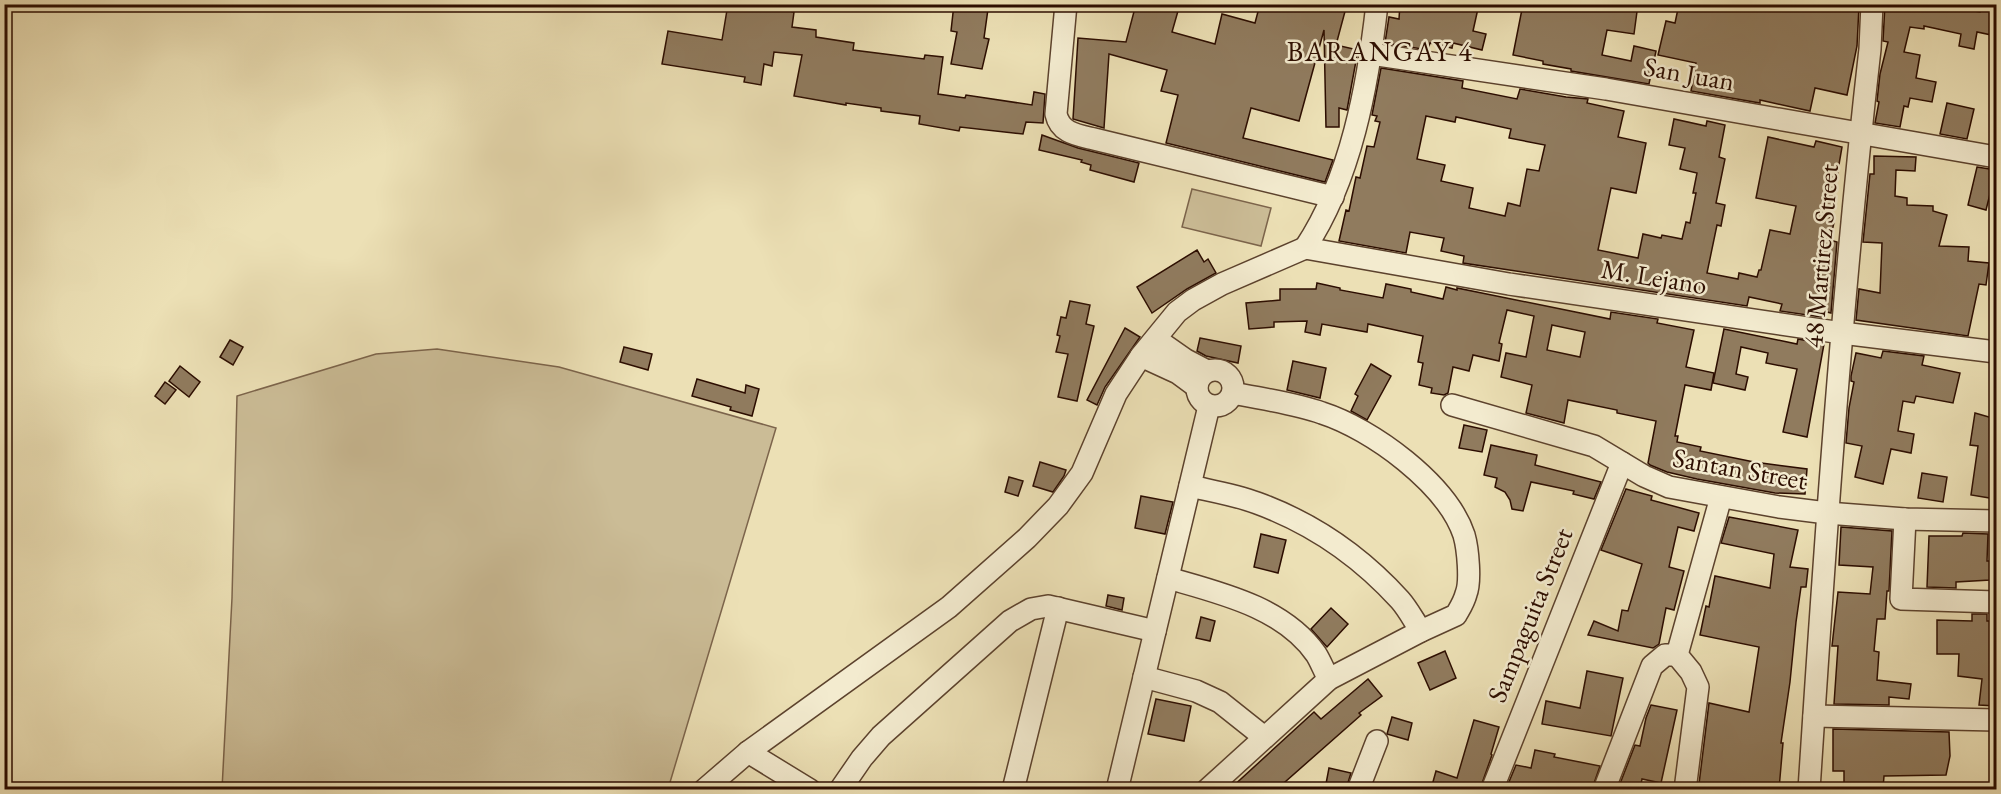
<svg xmlns="http://www.w3.org/2000/svg" width="2001" height="794" font-family="'EB Garamond',serif">
	<style>
		.green { fill: #cbbc96; stroke: #7c644b; stroke-width: 1.5 }
		.building { fill: #907b5e; stroke: #2c0d00; stroke-width: 1.5; fill-rule: evenodd }
		.lines { fill: none; stroke-linecap: round; stroke-linejoin: round }
		.minor-casing { stroke: #5c422d; stroke-width: 24 }
		.minor { stroke: #f3ebcf; stroke-width: 21 }
		.labels { text-anchor: middle; stroke-width: 5; stroke-linejoin: round; paint-order: stroke }
		.street-label { font-size: 27px; fill: #2c0d00; stroke: #f3ebcf }
		.neighbourhood-label { font-size: 28px; letter-spacing: 1.5px; fill: #2c0d00; stroke: #f3ebcf }
	</style>
	<rect width="100%" height="100%" fill="#ece0b5"/>
	<filter id="stains"><feTurbulence type="fractalNoise" baseFrequency=".00333" numOctaves="4"/><feColorMatrix values="0 0 0 0 .2 0 0 0 0 .09 0 0 0 0 .02 0 0 0 .5 -.17"/></filter>
	<radialGradient id="worn" r=".72"><stop offset=".6" stop-color="#630" stop-opacity="0"/><stop offset="1" stop-color="#630" stop-opacity=".3"/></radialGradient>
	<g class="green">
		<polygon points="1192,189 1271,208 1261,246 1182,227"/>
		<polygon points="437,349 559,367 776,428 668,789 222,789 232,598 237,396 376,354"/>
	</g>
	<g class="building">
		<polygon points="728,4 758,4 794,12 792,27 816,30 816,37 854,43 853,50 924,59 925,55 943,57 938,94 965,98 966,95 1032,105 1034,92 1045,94 1043,123 1026,122 1023,134 960,127 959,131 919,124 920,116 881,111 881,108 846,103 846,105 794,96 802,55 774,52 772,66 764,64 761,85 744,82 745,77 662,64 668,31 722,40"/>
		<polygon points="954,4 984,4 983,8 988,9 984,38 989,39 982,69 951,64 957,32 951,31"/>
		<polygon points="1136,4 1180,4 1172,32 1215,44 1222,14 1255,23 1260,4 1347,4 1336,45 1358,50 1347,110 1339,108 1339,127 1326,127 1324,30 1299,121 1251,108 1243,138 1333,160 1325,182 1166,143 1178,95 1161,91 1167,70 1109,54 1104,128 1073,119 1078,38 1126,42"/>
		<polygon points="1400,4 1479,4 1473,31 1486,34 1482,50 1453,43 1452,48 1430,43 1428,50 1385,43 1389,17 1399,19"/>
		<polygon points="1523,4 1638,4 1634,34 1607,30 1602,55 1631,61 1634,46 1656,51 1649,84 1571,71 1571,69 1543,64 1543,61 1513,55"/>
		<polygon points="1679,4 1851,4 1859,6 1857,46 1847,95 1815,88 1810,111 1760,100 1760,103 1691,91 1696,63 1658,55 1666,21 1675,23"/>
		<polygon points="1885,4 1912,4 1931,9 1932,5 1980,12 1981,5 1996,8 1996,36 1977,32 1974,49 1959,46 1961,34 1924,26 1924,29 1910,27 1904,52 1920,55 1916,78 1936,82 1932,102 1910,98 1908,107 1904,106 1900,127 1875,123 1879,102 1877,101 1880,74 1888,42 1883,41"/>
		<path d="M1381 68 1463 81 1462 88 1517 99 1520 89 1566 97 1588 99 1587 103 1624 111 1618 137 1646 143 1636 193 1611 188 1598 250 1638 258 1643 234 1661 238 1662 235 1682 239 1686 222 1690 223 1696 193H1693L1697 173 1680 169 1685 148 1669 145 1674 119 1706 126 1707 121 1725 125 1719 157 1725 159 1716 203 1725 205 1721 226 1717 225 1707 273 1738 279 1739 273 1757 277 1759 270H1761L1770 230 1790 234 1796 206 1756 198 1768 137 1814 147 1816 141 1842 147 1830 217 1835 218 1830 240 1837 242 1831 313 1823 311 1821 317 1780 311 1782 304 1749 297 1747 306 1463 263 1464 256 1441 251 1444 238 1410 232 1406 253 1339 241 1346 210 1349 211 1356 177 1360 178 1367 146 1374 147 1380 122 1375 121 1377 116 1372 115ZM1426 116 1455 122 1456 117 1511 129 1509 138 1545 145 1539 171 1527 169 1520 206 1508 203 1505 216 1469 208 1473 188 1441 181 1445 165 1417 159Z"/>
		<polygon points="1947,103 1974,109 1967,139 1940,134"/>
		<polygon points="1042,135 1078,148 1139,163 1134,182 1090,170 1091,165 1081,162 1082,160 1039,150"/>
		<polygon points="1874,156 1916,157 1915,171 1896,170 1895,196 1907,198 1907,205 1933,206 1933,211 1947,215 1939,246 1969,247 1968,261 1989,263 1986,285 1979,284 1968,336 1856,320 1859,289 1880,293 1882,243 1863,242 1870,174 1874,174"/>
		<polygon points="1977,167 1996,170 1986,210 1968,205"/>
		<polygon points="1197,250 1204,262 1208,259 1216,273 1187,289 1152,313 1137,287"/>
		<path d="M1317 283 1340 288V290L1383 298 1386 284 1411 289V292L1443 299 1446 287 1457 290V288L1610 319 1611 312 1658 319 1657 323 1694 330 1686 367 1714 373 1711 390 1685 385 1675 436H1678L1677 442 1701 447 1700 451 1754 462 1807 469 1805 494 1775 493 1697 479 1667 472 1650 465 1648 463 1656 421 1617 413V410L1568 400 1564 423 1526 413 1532 385 1501 377 1506 353 1526 357 1534 316 1507 310 1499 343 1502 344 1499 361 1473 355 1469 371 1453 367 1448 393 1444 395 1431 393 1432 388 1419 385 1423 363 1418 362 1423 336 1368 324 1367 332 1322 324 1320 335 1305 332 1307 321 1274 322V327L1249 329 1246 303 1280 300V289H1316ZM1552 325 1585 332 1580 357 1547 350Z"/>
		<polygon points="1070,301 1090,305 1086,324 1094,326 1077,401 1058,397 1068,354 1056,352 1060,336 1057,335 1061,317 1066,318"/>
		<polygon points="1125,328 1140,337 1105,387 1097,405 1087,400"/>
		<polygon points="1724,329 1797,344 1798,339 1824,344 1807,437 1783,432 1797,369 1766,363 1768,353 1741,347 1736,374 1748,377 1745,390 1713,383"/>
		<polygon points="1200,338 1241,346 1238,363 1206,356 1197,351"/>
		<polygon points="230,340 243,347 233,365 220,357"/>
		<polygon points="624,347 652,354 648,370 620,362"/>
		<polygon points="1883,351 1924,356 1922,365 1960,373 1953,403 1916,396 1914,403 1903,401 1898,431 1914,434 1911,453 1891,449 1883,484 1855,477 1862,446 1846,443 1849,408 1854,382 1851,381 1851,376 1856,353 1881,358"/>
		<polygon points="1293,361 1326,368 1320,398 1287,390"/>
		<polygon points="1371,364 1391,376 1367,420 1351,411 1358,396 1355,394"/>
		<polygon points="180,366 200,382 189,397 169,381"/>
		<polygon points="697,379 745,393 746,385 759,389 752,416 730,410 731,407 692,396"/>
		<polygon points="165,382 176,390 165,404 155,396"/>
		<polygon points="1975,413 1996,419 1996,499 1971,495 1978,446 1970,445"/>
		<polygon points="1464,425 1487,430 1482,452 1459,448"/>
		<polygon points="1491,445 1537,455 1535,465 1601,482 1594,499 1573,494 1574,491 1531,482 1523,511 1512,509 1510,500 1505,492 1495,487 1497,478 1484,475"/>
		<polygon points="1040,462 1066,470 1064,476 1053,492 1033,486"/>
		<polygon points="1922,473 1947,477 1943,502 1918,498"/>
		<polygon points="1009,477 1023,481 1018,496 1005,492"/>
		<polygon points="1626,489 1652,496 1651,500 1699,513 1694,531 1678,527 1669,567 1684,571 1674,610 1666,608 1659,644 1653,648 1588,635 1594,621 1618,631 1622,610 1628,611 1642,564 1601,550"/>
		<polygon points="1141,496 1173,502 1165,534 1135,528"/>
		<polygon points="1729,517 1798,530 1790,567 1808,569 1806,587 1801,587 1796,622 1790,682 1781,743 1783,743 1779,789 1756,789 1723,785 1722,789 1699,784 1709,703 1749,712 1759,647 1700,635 1706,606 1709,607 1715,576 1770,588 1774,554 1721,543"/>
		<polygon points="1841,527 1892,531 1889,591 1887,591 1885,619 1877,619 1874,651 1879,652 1877,680 1911,684 1909,699 1889,697 1889,705 1834,704 1838,646 1832,646 1838,592 1870,594 1873,567 1839,565"/>
		<polygon points="1963,533 1988,534 1987,561 1990,561 1990,580 1956,582 1956,588 1927,587 1929,536 1962,536"/>
		<polygon points="1261,534 1286,540 1278,573 1254,567"/>
		<polygon points="1108,595 1124,598 1122,610 1106,606"/>
		<polygon points="1331,608 1348,624 1327,647 1311,629"/>
		<polygon points="1972,614 1987,614 1987,621 1996,621 1996,706 1979,705 1982,679 1958,676 1959,654 1937,654 1937,620 1972,621"/>
		<polygon points="1201,617 1215,621 1210,641 1196,638"/>
		<polygon points="1445,651 1456,678 1430,690 1418,663"/>
		<polygon points="1587,671 1623,678 1611,736 1542,724 1546,701 1580,708"/>
		<polygon points="1368,679 1382,696 1359,713 1361,715 1277,789 1230,789 1314,712 1321,719"/>
		<polygon points="1156,699 1191,706 1184,741 1148,734"/>
		<polygon points="1651,705 1677,710 1661,783 1642,779 1640,789 1618,789 1635,745 1640,746 1646,718"/>
		<polygon points="1392,717 1412,723 1408,740 1387,734"/>
		<polygon points="1474,720 1499,727 1491,754 1492,755 1480,789 1431,789 1436,771 1457,778"/>
		<polygon points="1833,729 1949,732 1950,756 1946,775 1884,776 1883,789 1844,789 1844,771 1833,771"/>
		<polygon points="1535,750 1555,754 1554,757 1600,766 1592,789 1561,789 1542,786 1542,789 1506,789 1516,765 1531,768"/>
		<polygon points="1329,768 1351,773 1346,789 1325,789"/>
	</g>
	<g class="lines">
		<g class="minor-casing">
			<g id="minor">
				<path d="M1066 4 1056 114C1060 133 1077 135 1094 139L1333 197"/>
				<polyline points="1371,54 1606,89 1996,157"/>
				<polyline points="1305,248 1509,284 1842,333 1996,352"/>
				<path d="M1305 248C1351 179 1368 85 1377 4"/>
				<polyline points="1156,339 1186,360 1207,371"/>
				<polyline points="1141,356 1178,373 1197,387"/>
				<circle cx="1215" cy="388" r="18"/>
				<polyline points="1452,405 1594,446 1644,476 1669,487 1779,507 1827,513 1905,519 1996,521"/>
				<path d="M1190 486C1212 491 1236 495 1257 503 1312 523 1361 557 1400 600 1408 609 1414 621 1421 631"/>
				<polyline points="1905,519 1901,599 1996,602"/>
				<path d="M1168 578C1220 593 1283 607 1316 654 1321 662 1324 671 1329 679"/>
				<polyline points="1144,677 1196,691 1220,702 1264,737"/>
				<polyline points="1814,716 1996,720"/>
				<polyline points="748,752 810,790"/>
				<polyline points="704,790 748,752 949,607 1027,538 1058,506 1082,473 1116,394 1141,356 1177,312 1193,300 1222,284 1305,248"/>
				<polyline points="840,790 862,758 881,736 1010,621 1031,609 1048,606 1155,631"/>
				<polyline points="1013,790 1058,608"/>
				<polyline points="1117,790 1209,406"/>
				<path d="M1207 790 1329 679 1421 631 1456 615C1460 608 1464 602 1466 594 1471 582 1468 549 1464 535 1447 484 1372 429 1322 413 1294 403 1262 399 1233 393"/>
				<polyline points="1358,790 1377,741"/>
				<polyline points="1492,790 1622,463"/>
				<polyline points="1604,790 1652,666 1665,655 1677,655"/>
				<polyline points="1685,790 1698,687 1691,672 1677,655 1721,497"/>
				<path d="M1809 790C1825 542 1842 295 1870 49L1872 4"/>
			</g>
		</g>
		<use href="#minor" class="minor"/>
	</g>
	<g class="labels">
		<g class="street-label">
			<text transform="translate(1689 74) rotate(10)" y="9">San Juan</text>
			<text transform="translate(1821 256) rotate(-85)" y="9">48 Martirez Street</text>
			<text transform="translate(1654 277) rotate(9)" y="9">M. Lejano</text>
			<text transform="translate(1740 469) rotate(10)" y="9">Santan Street</text>
			<text transform="translate(1530 615) rotate(-68)" y="9">Sampaguita Street</text>
		</g>
		<g class="neighbourhood-label">
			<text x="1380" y="61">BARANGAY 4</text>
		</g>
	</g>
	<rect width="2001" height="794" fill="none" stroke="#ece0b5" stroke-width="24"/>
	<rect x="6" y="6" width="1989" height="782" fill="none" stroke="#2c0d00" stroke-width="3"/>
	<rect x="12" y="12" width="1977" height="770" fill="none" stroke="#2c0d00" stroke-width="1.5"/>
	<rect width="100%" height="100%" filter="url(#stains)"/>
	<rect width="100%" height="100%" fill="url(#worn)"/>
</svg>
